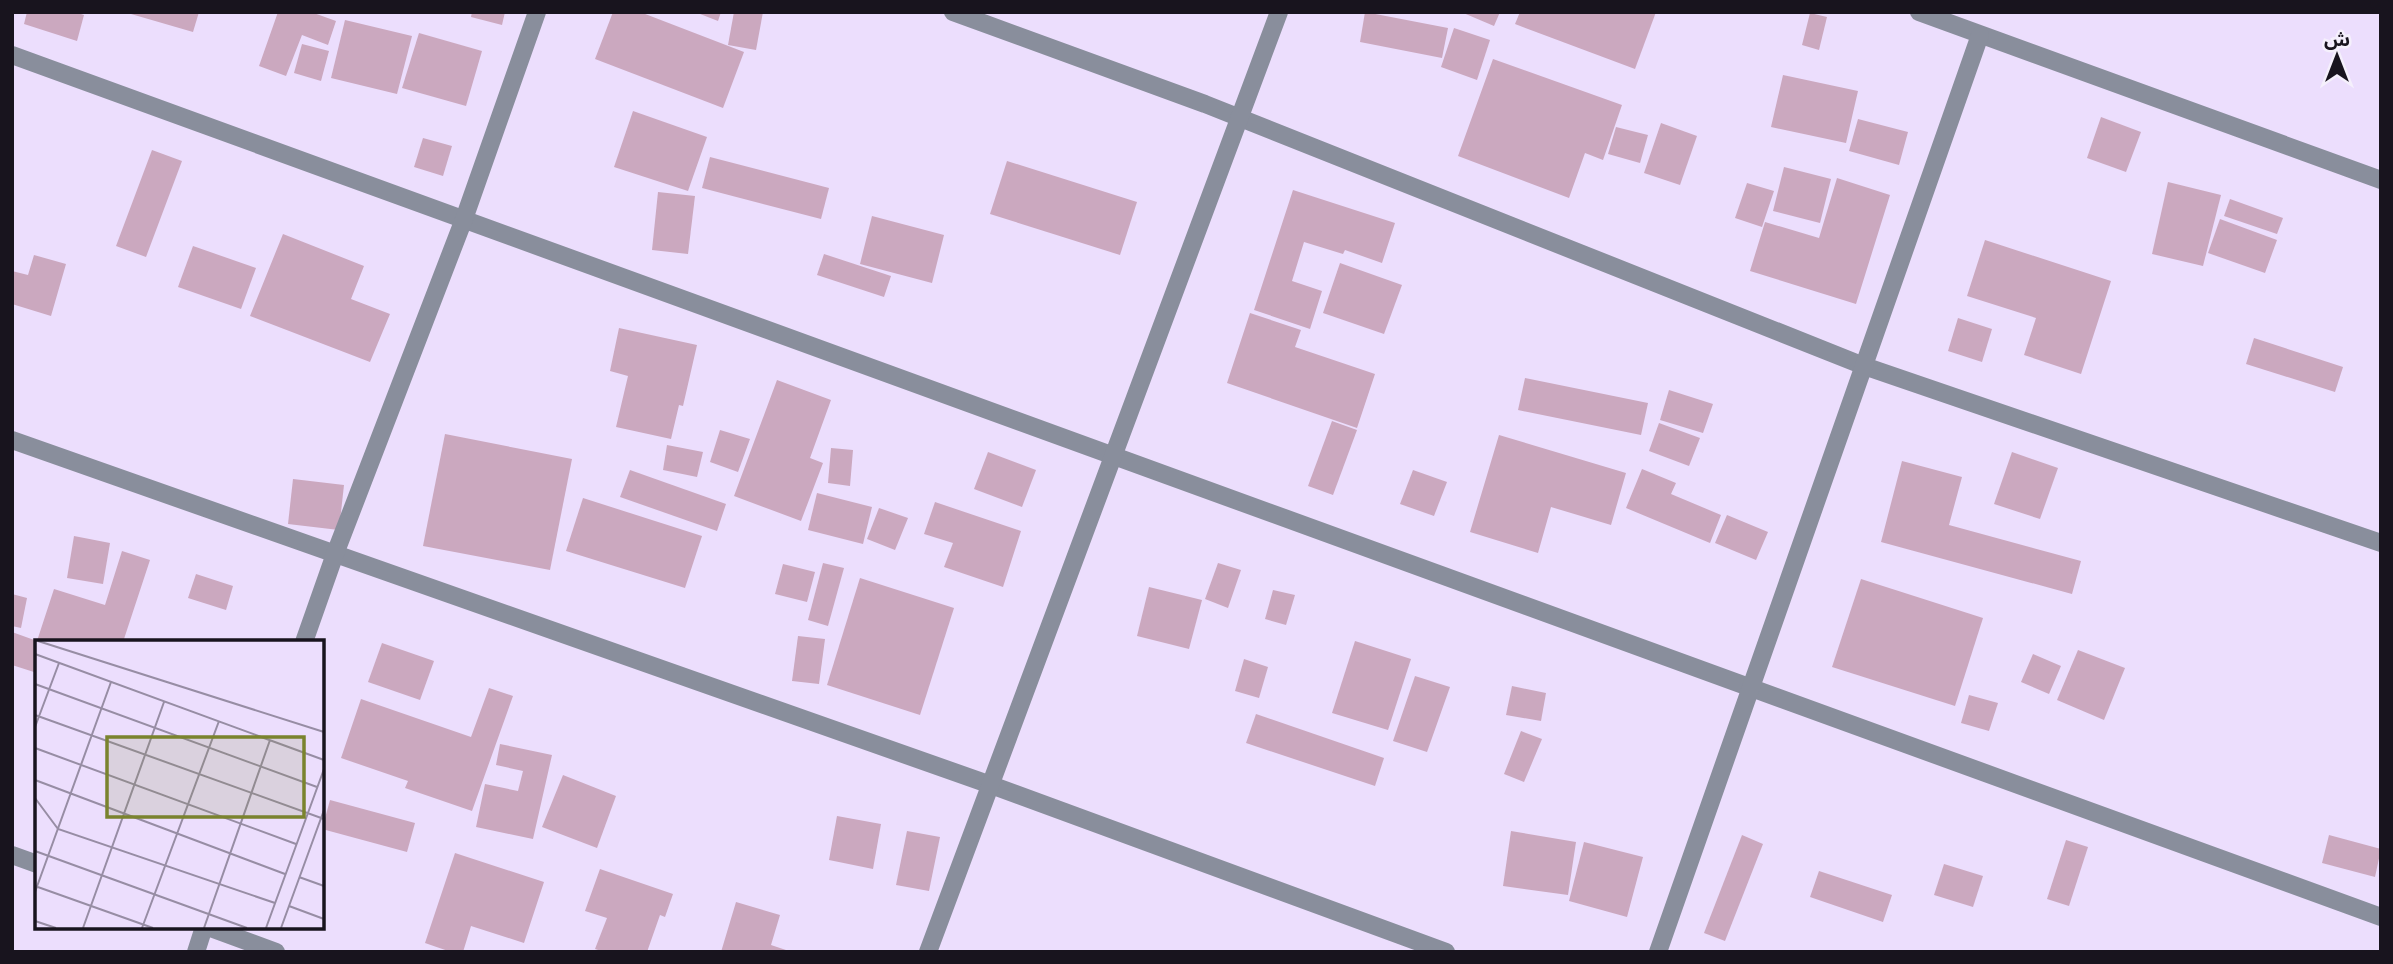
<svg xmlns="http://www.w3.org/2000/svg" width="2393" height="964" font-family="Lato,'Noto Sans Arabic',sans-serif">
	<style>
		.building { fill: #cba8bf }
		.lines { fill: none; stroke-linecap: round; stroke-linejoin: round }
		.street { stroke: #898e9c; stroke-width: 18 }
		.inset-road { fill: none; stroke: #978da4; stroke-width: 2 }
		.view { fill: #7a832e; fill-opacity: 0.15; stroke: #7a832e; stroke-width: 3.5 }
		.inset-edge { fill: none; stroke: #18141e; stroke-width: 3.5 }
	</style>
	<rect width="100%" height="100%" fill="#ecdefd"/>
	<g class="building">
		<polygon points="27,12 75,12 84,15 77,41 24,24"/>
		<polygon points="132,12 199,12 193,32 131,14"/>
		<polygon points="278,12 311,12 336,21 328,45 302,35 286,76 259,66"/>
		<polygon points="472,12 505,12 502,25 471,17"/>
		<polygon points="613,12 640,12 744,52 723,108 595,59"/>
		<polygon points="695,12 721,12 718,21"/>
		<polygon points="734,12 763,12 756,50 728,45"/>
		<polygon points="1365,12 1448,28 1442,58 1360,42"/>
		<polygon points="1461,12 1500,12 1494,26"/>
		<polygon points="1520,12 1656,12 1635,69 1515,24"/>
		<polygon points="1810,13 1827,17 1819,50 1802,45"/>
		<polygon points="345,20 412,36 397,94 331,78"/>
		<polygon points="1454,28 1490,40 1477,80 1441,67"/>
		<polygon points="419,33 482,51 466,106 402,88"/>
		<polygon points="302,44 329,51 321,81 294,73"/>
		<polygon points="1493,59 1622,105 1603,160 1585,153 1569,198 1458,156"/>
		<polygon points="1783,75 1858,91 1846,143 1771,127"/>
		<polygon points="633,111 707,137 688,191 614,167"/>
		<polygon points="2101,117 2141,132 2126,172 2087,158"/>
		<polygon points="1858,119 1908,132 1899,165 1849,151"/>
		<polygon points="1661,123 1697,136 1680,185 1644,173"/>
		<polygon points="1616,127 1648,135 1640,163 1608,154"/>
		<polygon points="423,138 452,146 443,176 414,167"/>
		<polygon points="152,150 182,161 146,257 116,246"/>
		<polygon points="710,157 829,188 821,219 702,188"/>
		<polygon points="1007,161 1137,202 1120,255 990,214"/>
		<polygon points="1784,167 1831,179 1820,223 1773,211"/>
		<polygon points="1837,178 1890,195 1856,304 1750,271 1765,222 1819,238"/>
		<polygon points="2168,182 2221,195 2203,266 2152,254"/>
		<polygon points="1747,183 1774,191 1762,227 1735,218"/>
		<polygon points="1293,190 1395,223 1382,263 1345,250 1343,254 1304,242 1292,281 1322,291 1310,329 1254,310"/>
		<polygon points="658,192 695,196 688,254 652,250"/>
		<polygon points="2230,199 2283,218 2277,234 2224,216"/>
		<polygon points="872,216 944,235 932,283 860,264"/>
		<polygon points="2220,219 2277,240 2265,273 2208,253"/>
		<polygon points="283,234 364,266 351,299 390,314 370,362 250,316"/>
		<polygon points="1985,240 2111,281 2081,374 2024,355 2036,318 1967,296"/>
		<polygon points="193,246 256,268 241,309 178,287"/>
		<polygon points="824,254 891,276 884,297 817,275"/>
		<polygon points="34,255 66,264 51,316 12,304 12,271 28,275"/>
		<polygon points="1340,263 1402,285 1384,334 1323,313"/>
		<polygon points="1250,313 1301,330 1295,347 1375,374 1357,428 1227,383"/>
		<polygon points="1958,318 1992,329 1982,362 1948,351"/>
		<polygon points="619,328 697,345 683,406 679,405 671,439 616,427 628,376 610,371"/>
		<polygon points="2254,338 2343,367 2335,392 2246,364"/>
		<polygon points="1525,378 1648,403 1641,435 1518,410"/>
		<polygon points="777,380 831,400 810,458 823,463 801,521 734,496"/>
		<polygon points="1669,390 1713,404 1703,433 1660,420"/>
		<polygon points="1332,421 1357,430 1333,495 1308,486"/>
		<polygon points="1659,423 1700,438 1689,466 1649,451"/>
		<polygon points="720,430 750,439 738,472 710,462"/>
		<polygon points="445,434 572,459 550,570 423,546"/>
		<polygon points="1499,435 1626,473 1611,525 1551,507 1538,553 1470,532"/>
		<polygon points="667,445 703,452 697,477 663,470"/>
		<polygon points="831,448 853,450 850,486 828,483"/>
		<polygon points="988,452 1036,470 1022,507 974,489"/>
		<polygon points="2012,452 2058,468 2040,519 1994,504"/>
		<polygon points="1902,461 1962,477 1949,525 2081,561 2072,594 1881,542"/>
		<polygon points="1642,469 1676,483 1671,494 1721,515 1710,543 1626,508"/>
		<polygon points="630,470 726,504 717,531 620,497"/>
		<polygon points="1413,470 1447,482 1434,516 1400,504"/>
		<polygon points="293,479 344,485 339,530 288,524"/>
		<polygon points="817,493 872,507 863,544 808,530"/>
		<polygon points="583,498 702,536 685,588 566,551"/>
		<polygon points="935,502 1021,531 1003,587 944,567 953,543 924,534"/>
		<polygon points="879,508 908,518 895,550 867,539"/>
		<polygon points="1727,515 1768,532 1756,560 1715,543"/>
		<polygon points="74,536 110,543 103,584 67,578"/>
		<polygon points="122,551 150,560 123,642 37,642 37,673 12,665 12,632 37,641 54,589 105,605"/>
		<polygon points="823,563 844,568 828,626 808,620"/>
		<polygon points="1218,563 1241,570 1228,608 1205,599"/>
		<polygon points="783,564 815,572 807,602 775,594"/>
		<polygon points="196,574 233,586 226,610 188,598"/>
		<polygon points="860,578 954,608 920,715 827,685"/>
		<polygon points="1861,579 1983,618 1955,706 1832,667"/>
		<polygon points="1149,587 1202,600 1189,649 1137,636"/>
		<polygon points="1273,590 1295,595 1286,625 1265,619"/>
		<polygon points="12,594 27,598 21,628 12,626"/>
		<polygon points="798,636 825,639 819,684 792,681"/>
		<polygon points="1355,641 1411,659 1388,730 1332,713"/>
		<polygon points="382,643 434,661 420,700 368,682"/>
		<polygon points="2078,650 2125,668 2104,720 2057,700"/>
		<polygon points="2033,654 2061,666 2049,694 2021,682"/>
		<polygon points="1244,659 1268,667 1259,698 1235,691"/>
		<polygon points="1415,676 1450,687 1427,752 1393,741"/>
		<polygon points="1512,686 1546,693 1541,721 1506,715"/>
		<polygon points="489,688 513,696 472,811 405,788 408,781 341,758 361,699 471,737"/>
		<polygon points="1969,695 1998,703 1989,731 1961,723"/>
		<polygon points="1256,714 1384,758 1375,786 1246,743"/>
		<polygon points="1521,731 1542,739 1524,782 1504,774"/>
		<polygon points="500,744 552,755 533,839 476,827 485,784 518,791 523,771 496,765"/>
		<polygon points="563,775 616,796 597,848 542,827"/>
		<polygon points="330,800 415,823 407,852 322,829"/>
		<polygon points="837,816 881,824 873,869 829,860"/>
		<polygon points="907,831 940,837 929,891 896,885"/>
		<polygon points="1511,831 1576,842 1568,895 1503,886"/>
		<polygon points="1742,835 1763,844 1725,941 1704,933"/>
		<polygon points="2329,835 2381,849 2375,877 2322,863"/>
		<polygon points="2066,840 2088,847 2069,906 2047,899"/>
		<polygon points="1584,842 1643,857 1627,917 1569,901"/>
		<polygon points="455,853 544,882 524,943 471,926 463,952 451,952 425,943"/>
		<polygon points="1944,864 1983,876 1973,907 1934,895"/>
		<polygon points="600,869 673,894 665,917 660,915 647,952 604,952 595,949 607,918 585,911"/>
		<polygon points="1819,871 1892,895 1883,922 1810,897"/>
		<polygon points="736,902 780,915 771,945 792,952 721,952"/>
	</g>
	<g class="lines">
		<g class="street">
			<polyline points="953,12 1205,104 1864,366 2381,543"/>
			<polyline points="1919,12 2381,180"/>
			<polyline points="12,55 2381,917"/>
			<polyline points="12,440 991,785 1446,952"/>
			<polyline points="304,642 335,554 464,219 537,12"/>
			<polyline points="12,855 37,864"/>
			<polyline points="208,927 276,952"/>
			<polyline points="196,952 204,927"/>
			<polyline points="928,952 1279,12"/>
			<polyline points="1658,952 1980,35"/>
		</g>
	</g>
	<g transform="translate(35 640)">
		<rect width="289" height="289" fill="#ecdefd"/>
		<path class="inset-road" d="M3 1 289 92M0 14 289 120M0 44 282 147M0 75 289 179M0 87 24 23M0 108 261 204M0 140 250 234M0 158 23 189 240 263M0 211 212 288M264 237 289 246M0 246 118 288M0 252 76 42M254 266 289 279M0 281 21 288M48 288 129 62M107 288 184 81M169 288 235 100M231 288 289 129M246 288 289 170"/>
		<path class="view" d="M72 97H269V177H72Z"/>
		<rect width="289" height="289" class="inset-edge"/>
	</g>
	<rect width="2393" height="964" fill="none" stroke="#18141e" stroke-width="28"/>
	<g transform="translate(2337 56)" stroke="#f5f0fc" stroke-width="5" paint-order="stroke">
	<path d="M0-5L12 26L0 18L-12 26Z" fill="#18141e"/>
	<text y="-10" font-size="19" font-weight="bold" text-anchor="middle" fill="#18141e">ش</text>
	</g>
</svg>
